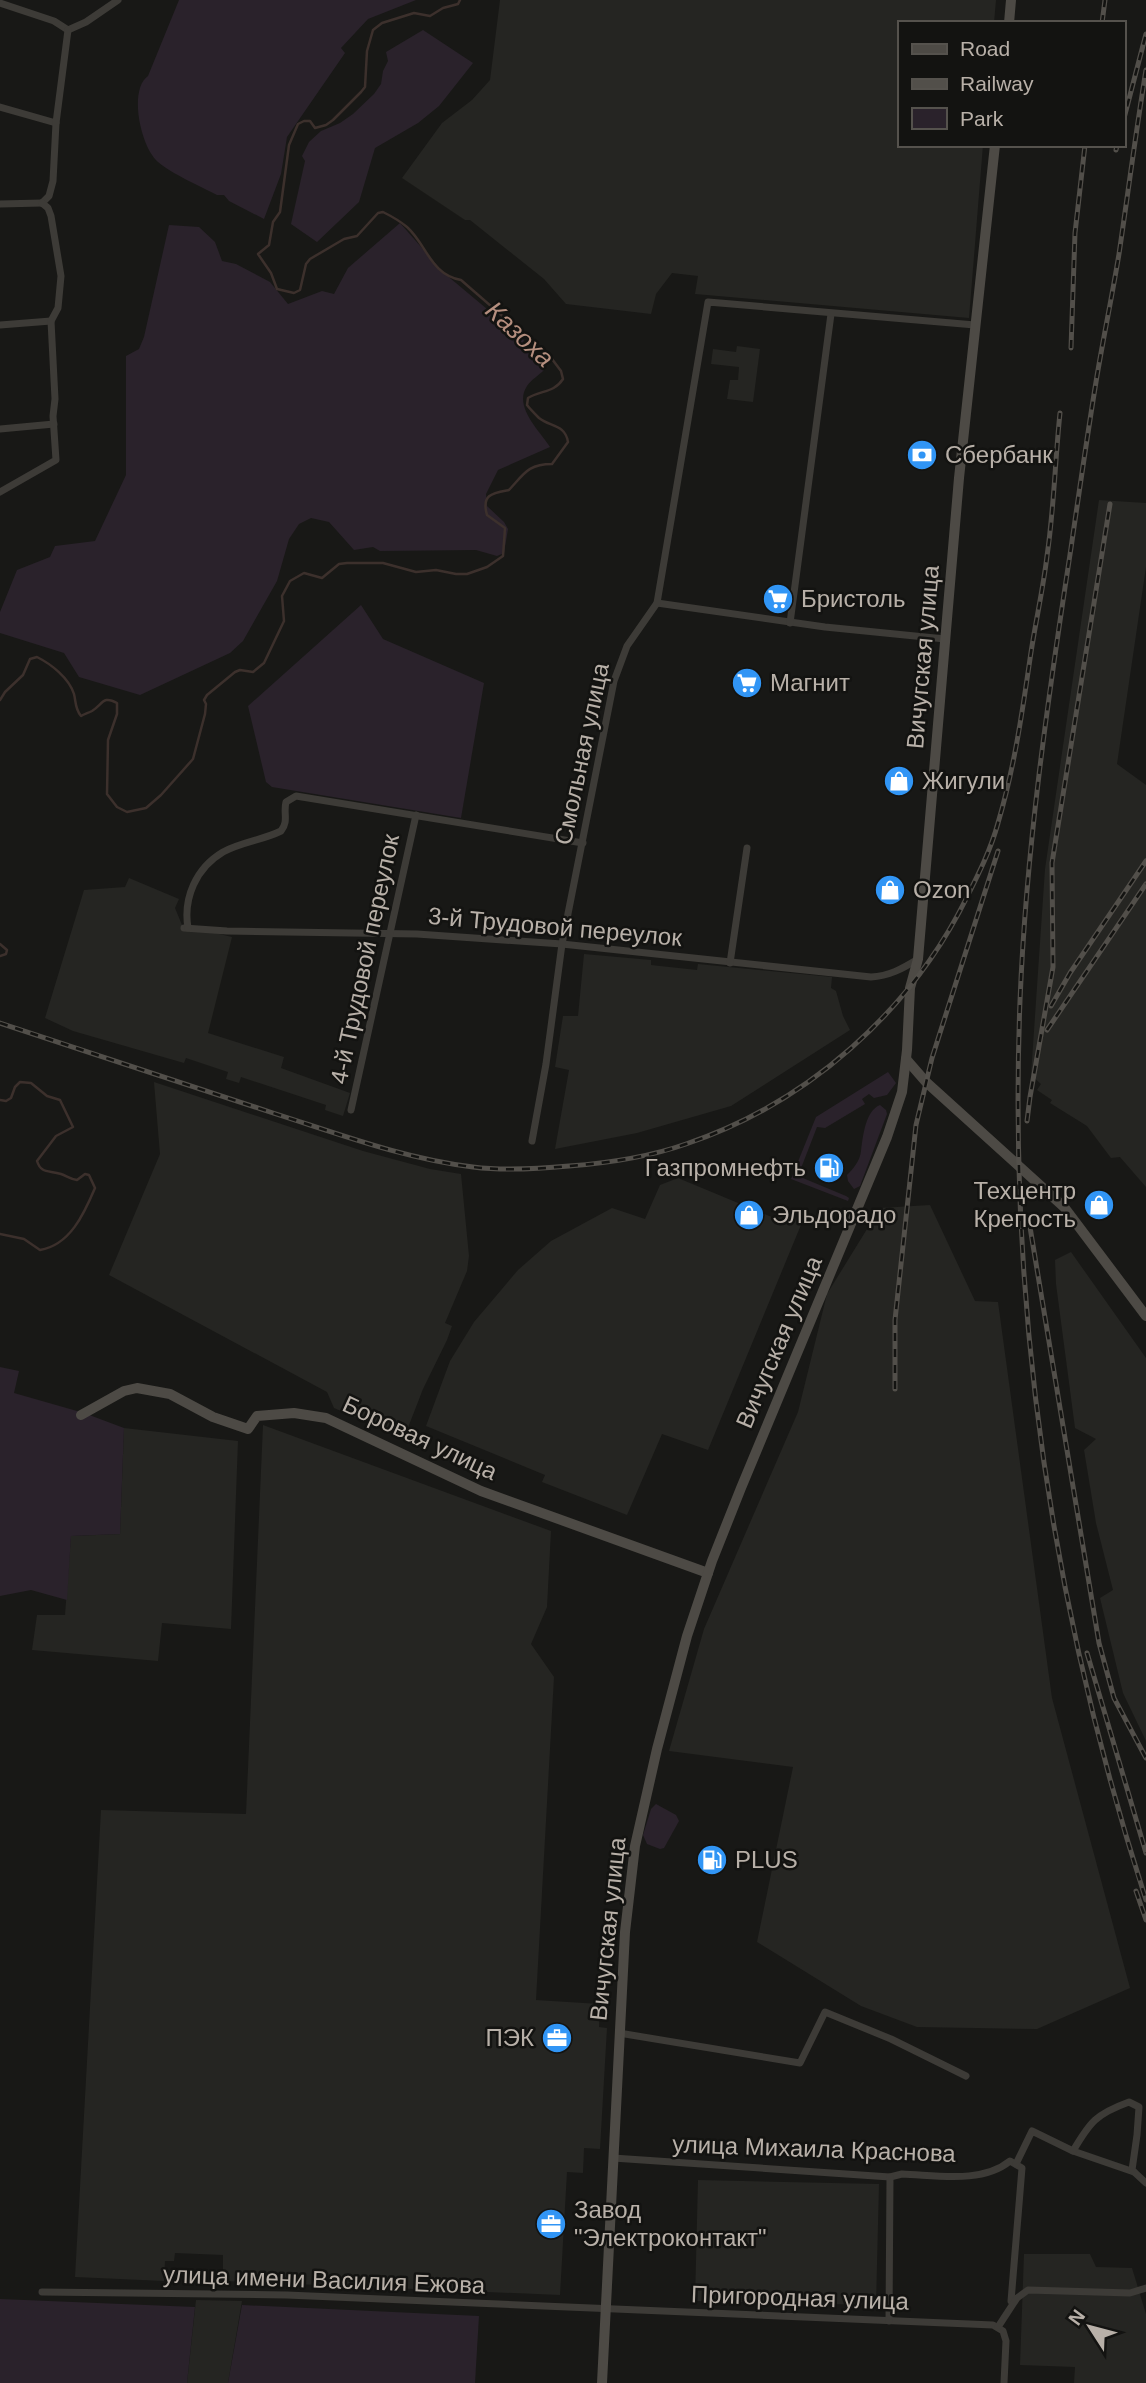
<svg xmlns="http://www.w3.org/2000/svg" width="1146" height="2383" font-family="Helvetica,sans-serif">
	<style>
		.built { fill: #252522 }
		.green { fill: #2a222b }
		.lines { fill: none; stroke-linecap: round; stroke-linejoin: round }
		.stream { stroke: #3c302c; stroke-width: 2.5 }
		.street { stroke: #3d3b37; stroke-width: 7 }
		.secondary { stroke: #4d4a45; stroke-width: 10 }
		.rail-casing { stroke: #524f4a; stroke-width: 5 }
		.rail { stroke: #131311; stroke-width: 2.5; stroke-dasharray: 8; stroke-linecap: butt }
		.labels { text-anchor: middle; stroke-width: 5; stroke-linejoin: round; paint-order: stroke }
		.poi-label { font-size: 24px; fill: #b8b0a8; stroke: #131311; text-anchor: start }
		.street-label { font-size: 24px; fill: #b8b0a8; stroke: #131311 }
		.water-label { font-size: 26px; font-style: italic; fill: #b48e7e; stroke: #131311 }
	</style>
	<rect width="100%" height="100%" fill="#181816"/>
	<g class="built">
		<polygon points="500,0 996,0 994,23 899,23 899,145 983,145 969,318 695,294 698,276 672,273 656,294 651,314 566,304 544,279 470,220 465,220 402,178 442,123 472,100 490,80"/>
		<polygon points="737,346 760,349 753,402 727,399 730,380 738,380 739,367 711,364 713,349 736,352"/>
		<polygon points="1099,500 1146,503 1146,567 1117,764 1146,785 1146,1187 1120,1157 1111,1158 1087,1126 1050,1103 1052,1100 1037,1090 1041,1084 1031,1075 1045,869"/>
		<polygon points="129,878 179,899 175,908 182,925 232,937 208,1033 284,1057 281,1068 350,1093 343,1116 325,1110 326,1105 241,1077 239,1083 226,1079 228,1072 186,1058 184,1063 73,1031 45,1018 84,890 125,887"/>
		<polygon points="584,954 651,960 651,965 697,970 698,964 832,977 831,988 836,991 843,1016 850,1030 731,1106 637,1133 555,1149 569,1070 555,1067 563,1016 578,1016"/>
		<polygon points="154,1082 363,1151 430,1169 461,1174 469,1256 467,1271 445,1323 452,1326 447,1340 423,1389 404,1438 334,1408 327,1392 109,1275 160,1154"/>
		<polygon points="678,1178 774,1218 778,1210 803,1220 708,1450 662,1434 627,1515 542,1482 545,1475 426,1426 450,1361 474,1322 518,1270 551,1241 612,1208 645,1219 660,1185"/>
		<polygon points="930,1205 975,1301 998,1302 1052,1698 1130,1988 1037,2029 917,2027 861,2006 757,1942 793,1767 669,1751 704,1629 798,1412 827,1294 880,1208"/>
		<polygon points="1071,1252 1146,1358 1146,1741 1123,1693 1100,1598 1113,1590 1096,1523 1084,1450 1096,1439 1075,1428 1056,1284 1055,1260"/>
		<polygon points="263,1425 551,1531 547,1607 531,1644 554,1677 536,2000 600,2004 599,2027 607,2028 600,2149 584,2148 583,2173 567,2172 560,2295 223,2281 223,2255 175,2253 174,2261 165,2261 164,2281 75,2277 101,1810 246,1814"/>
		<polygon points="124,1428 238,1441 231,1629 162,1623 158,1661 32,1650 37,1615 65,1615 71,1536 120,1534"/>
		<polygon points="698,2180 879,2184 876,2305 695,2301"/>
		<polygon points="1024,2254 1090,2254 1096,2267 1132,2268 1146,2314 1146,2383 1074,2383 1075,2367 1020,2365"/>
		<polygon points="196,2300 242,2301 228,2383 187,2383"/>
	</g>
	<g class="green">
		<path d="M179 0H416L368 19 341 48 345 53 287 137 281 174 264 219 229 201 224 195H217C200 186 172 174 158 162 141 148 128 90 148 76Z"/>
		<polygon points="423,30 473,63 439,106 418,123 375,148 359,202 317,242 291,224 305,161 302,156 309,142 321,131 340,123 353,114 374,94 381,84 383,71 388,61 386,52"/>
		<path d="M400 223 444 273 524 340 522 345 544 370C539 375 531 380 527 386 513 407 540 431 550 447L498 470 486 494 487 506 504 522 508 529 504 553 497 556 476 550 380 551 373 547 354 550 329 522 311 518 299 524 289 539 277 581 243 641 230 653 140 695 79 677 64 653 0 633V612L17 570 50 557 55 546 95 541 126 475V356L139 349 144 337 169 225 199 227 215 242 222 261 236 264 270 282 288 304 322 291 334 294 348 268Z"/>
		<polygon points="361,605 383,639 484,683 461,818 272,787 266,782 248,706"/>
		<polygon points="888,1072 896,1083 887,1095 874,1098 869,1094 862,1099 865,1104 825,1128 817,1127 798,1176 846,1196 849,1198 848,1201 791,1179 816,1117"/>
		<path d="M880 1105 886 1110 887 1114 860 1186 854 1189 848 1181 847 1175C853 1169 860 1161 861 1151 863 1137 865 1111 880 1105Z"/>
		<polygon points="0,1367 19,1371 14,1393 84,1413 124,1428 120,1534 71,1536 67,1600 31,1590 0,1596"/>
		<polygon points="656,1804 676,1815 679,1821 664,1848 660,1849 647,1844 643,1835 651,1809"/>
		<polygon points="0,2299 195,2307 187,2383 0,2383"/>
		<polygon points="242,2305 479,2316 475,2383 228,2383"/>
	</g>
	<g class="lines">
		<g class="stream">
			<path d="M0 700 5 692 23 675 30 659 37 657C51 664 69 678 74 694 76 702 75 709 81 716 84 714 88 713 92 711 103 704 103 695 117 703V714L108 740 107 794 117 807 127 812 146 808 161 795 193 759 205 714 206 704 204 700 207 695 235 672 240 670 253 672 264 663 284 621 282 596 290 581 304 573 322 578 339 564 347 563H383L416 572 436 570 456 574H467L487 567 503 556 505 528 487 515C481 494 493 493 509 490 524 474 528 464 552 464L568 442C565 424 550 427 539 418 535 414 530 409 527 405L528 398C541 390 554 393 563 379L561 371 552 359 461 280C430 274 427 245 407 227 400 221 391 216 383 212L378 213 357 236 344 239 310 259 306 264 300 290 294 293 277 289 271 273 258 254 269 245 273 222 280 212 289 145 298 124 304 121H310L315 128 326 125 333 120 361 92 365 87 367 51 373 30 382 23 414 13 430 16 443 8 458 4 460 0"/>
			<polyline points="0,944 7,950 6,954 0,956"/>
			<path d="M0 1100 6 1101 11 1098 15 1087 20 1082 31 1083 47 1096 60 1100 73 1127 56 1136 37 1161C41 1174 49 1170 61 1174 67 1176 70 1179 77 1180L85 1174 89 1175 95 1188C84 1214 70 1245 40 1250L24 1239 0 1234"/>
		</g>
		<g class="street">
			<polyline points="0,3 54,21 68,30"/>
			<polyline points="68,30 86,22 118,0"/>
			<polyline points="0,107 56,123"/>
			<polyline points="42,203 49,196 53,181 56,123 68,30"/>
			<polyline points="0,204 42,203"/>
			<polyline points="0,325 51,321"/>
			<polyline points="0,429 54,424"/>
			<polyline points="0,492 56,460 53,416 55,399 51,321 58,308 61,276 51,216 48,208 42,203"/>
			<polyline points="657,603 825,627 945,639"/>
			<polyline points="790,623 831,314"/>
			<path d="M184 928 227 931 417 934 562 944 871 977C889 976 902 969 918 959"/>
			<path d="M188 928C183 898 196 868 223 852 241 842 263 840 281 831 289 821 283 813 286 802L296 796 583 843"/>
			<polyline points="730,963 747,848"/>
			<polyline points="351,1110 416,815"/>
			<polyline points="532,1141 546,1064 562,944 614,681 627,646 657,603 708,302 975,325"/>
			<polyline points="619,2033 800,2063 825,2012 891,2039 966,2076"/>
			<polyline points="1073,2151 1134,2172"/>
			<path d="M613 2158 890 2177 902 2174C936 2175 982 2184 1010 2161L1022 2168 1011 2301"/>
			<path d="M1016 2164 1032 2131 1073 2151C1090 2122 1096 2114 1129 2102L1139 2107 1137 2135 1132 2170 1146 2183"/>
			<polyline points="42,2292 287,2295 993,2325 1003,2331 1006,2341 1004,2383"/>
			<polyline points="889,2321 890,2177"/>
			<polyline points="998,2327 1017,2298 1028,2290 1130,2293 1146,2288"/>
		</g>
		<g class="secondary">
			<polyline points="1009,23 1011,0"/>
			<polyline points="906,1059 926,1082 1064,1207 1146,1316"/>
			<polyline points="81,1415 124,1391 137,1388 170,1394 213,1417 248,1429 257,1416 294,1413 326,1418 481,1491 708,1573"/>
			<polyline points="602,2383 625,1932 635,1846 657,1749 687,1636 712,1561 741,1488 887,1137 902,1092 907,1050 910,988 918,959 959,478 995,145"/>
		</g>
		<g class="rail-casing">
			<g id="rail">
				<polyline points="1102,23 1105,0"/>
				<path d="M1146 70C1136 131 1128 193 1119 254 1112 297 1103 339 1096 382 1087 437 1079 493 1071 548 1048 698 1026 849 1020 1001 1008 1307 1052 1609 1146 1900"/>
				<polyline points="1123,122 1146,34"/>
				<polyline points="1116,150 1117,145"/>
				<polyline points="1071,348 1075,233 1085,145"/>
				<polyline points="1051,1006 1070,973 1146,861"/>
				<path d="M0 1023C91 1053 182 1083 273 1113 339 1134 405 1159 473 1167 505 1171 537 1169 569 1166 609 1163 649 1157 686 1144 808 1103 911 1011 967 897 979 873 991 849 998 823 1014 769 1022 714 1030 659 1035 624 1043 590 1047 556 1054 509 1055 461 1060 413"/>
				<polyline points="1047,1030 1146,884"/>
				<polyline points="1027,1121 1030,1097 1053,967 1052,863 1110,504"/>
				<polyline points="1029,1221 1099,1643 1114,1698 1146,1758"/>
				<polyline points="895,1389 895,1320 916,1125 932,1058 998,851"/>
				<polyline points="1087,1653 1146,1853"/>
				<polyline points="1136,1891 1146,1920"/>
			</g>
		</g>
		<use href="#rail" class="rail"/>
	</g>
	<defs>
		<g id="bank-disc" transform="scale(1.575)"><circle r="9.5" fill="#3195f5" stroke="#131311"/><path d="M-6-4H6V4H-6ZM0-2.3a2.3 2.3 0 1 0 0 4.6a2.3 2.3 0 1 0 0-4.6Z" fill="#fff"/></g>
		<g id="supermarket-disc" transform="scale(1.575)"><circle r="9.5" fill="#3195f5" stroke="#131311"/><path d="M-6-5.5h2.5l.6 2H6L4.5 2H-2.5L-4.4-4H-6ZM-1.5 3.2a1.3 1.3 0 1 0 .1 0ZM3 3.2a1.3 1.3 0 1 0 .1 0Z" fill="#fff"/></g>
		<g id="shop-disc" transform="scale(1.575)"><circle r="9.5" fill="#3195f5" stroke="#131311"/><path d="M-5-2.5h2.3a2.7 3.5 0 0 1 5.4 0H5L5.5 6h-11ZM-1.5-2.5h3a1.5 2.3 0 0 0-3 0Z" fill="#fff"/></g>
		<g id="fuel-disc" transform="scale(1.575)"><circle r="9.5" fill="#3195f5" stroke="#131311"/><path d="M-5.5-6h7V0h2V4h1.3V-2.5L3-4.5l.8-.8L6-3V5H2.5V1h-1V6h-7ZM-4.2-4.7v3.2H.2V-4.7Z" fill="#fff"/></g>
		<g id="office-disc" transform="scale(1.575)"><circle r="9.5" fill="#3195f5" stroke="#131311"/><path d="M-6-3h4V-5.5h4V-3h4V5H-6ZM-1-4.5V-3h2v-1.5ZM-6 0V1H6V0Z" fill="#fff"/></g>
	</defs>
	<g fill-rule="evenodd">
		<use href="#bank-disc" x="922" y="455"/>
		<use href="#supermarket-disc" x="778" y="599"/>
		<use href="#supermarket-disc" x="747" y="683"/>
		<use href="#shop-disc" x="899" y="781"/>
		<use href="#shop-disc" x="890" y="890"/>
		<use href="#fuel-disc" x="829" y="1168"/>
		<use href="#shop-disc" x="1099" y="1205"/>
		<use href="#shop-disc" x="749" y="1215"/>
		<use href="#fuel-disc" x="712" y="1860"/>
		<use href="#office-disc" x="557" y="2038"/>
		<use href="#office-disc" x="551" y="2224"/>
	</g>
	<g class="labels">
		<g class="poi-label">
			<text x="945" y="463">Сбербанк</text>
			<text x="801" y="607">Бристоль</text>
			<text x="770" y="691">Магнит</text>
			<text x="922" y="789">Жигули</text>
			<text x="913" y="898">Ozon</text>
			<text x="806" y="1176" text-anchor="end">Газпромнефть</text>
			<text x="1076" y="1199" text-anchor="end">Техцентр<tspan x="1076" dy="28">Крепость</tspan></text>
			<text x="772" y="1223">Эльдорадо</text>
			<text x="735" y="1868">PLUS</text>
			<text x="534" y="2046" text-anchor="end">ПЭК</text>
			<text x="574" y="2218">Завод<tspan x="574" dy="28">"Электроконтакт"</tspan></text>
		</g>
		<g class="street-label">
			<text transform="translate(923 657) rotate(-85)" y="8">Вичугская улица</text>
			<text transform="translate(582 754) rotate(-78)" y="8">Смольная улица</text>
			<text transform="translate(555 927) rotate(5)" y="8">3-й Трудовой переулок</text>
			<text transform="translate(365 959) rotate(-78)" y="8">4-й Трудовой переулок</text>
			<text transform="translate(779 1342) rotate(-67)" y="8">Вичугская улица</text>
			<text transform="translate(420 1438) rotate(25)" y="8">Боровая улица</text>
			<text transform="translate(608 1929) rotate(-84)" y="8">Вичугская улица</text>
			<text transform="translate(814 2149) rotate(2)" y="8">улица Михаила Краснова</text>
			<text transform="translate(324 2280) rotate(2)" y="8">улица имени Василия Ежова</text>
			<text transform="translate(800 2298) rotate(2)" y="8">Пригородная улица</text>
		</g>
		<g class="water-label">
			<text transform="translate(520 334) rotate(43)" y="9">Казоха</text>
		</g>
	</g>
	<rect x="898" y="21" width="228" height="126" fill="#131311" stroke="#55524d" stroke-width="2"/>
	<rect x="912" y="44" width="35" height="10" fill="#4d4a45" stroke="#55524d" stroke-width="2"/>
	<text x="960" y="56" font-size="21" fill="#b8b0a8">Road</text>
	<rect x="912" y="79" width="35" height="10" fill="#524f4a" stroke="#55524d" stroke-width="2"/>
	<text x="960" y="91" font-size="21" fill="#b8b0a8">Railway</text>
	<rect x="912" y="108" width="35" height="21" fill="#2a222b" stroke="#55524d" stroke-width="2"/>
	<text x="960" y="126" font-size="21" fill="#b8b0a8">Park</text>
	<g transform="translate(1090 2327) rotate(306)" stroke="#131311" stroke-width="5" paint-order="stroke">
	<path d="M0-5L12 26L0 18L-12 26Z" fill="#b8b0a8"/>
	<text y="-10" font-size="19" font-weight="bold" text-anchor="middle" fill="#b8b0a8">N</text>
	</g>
</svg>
